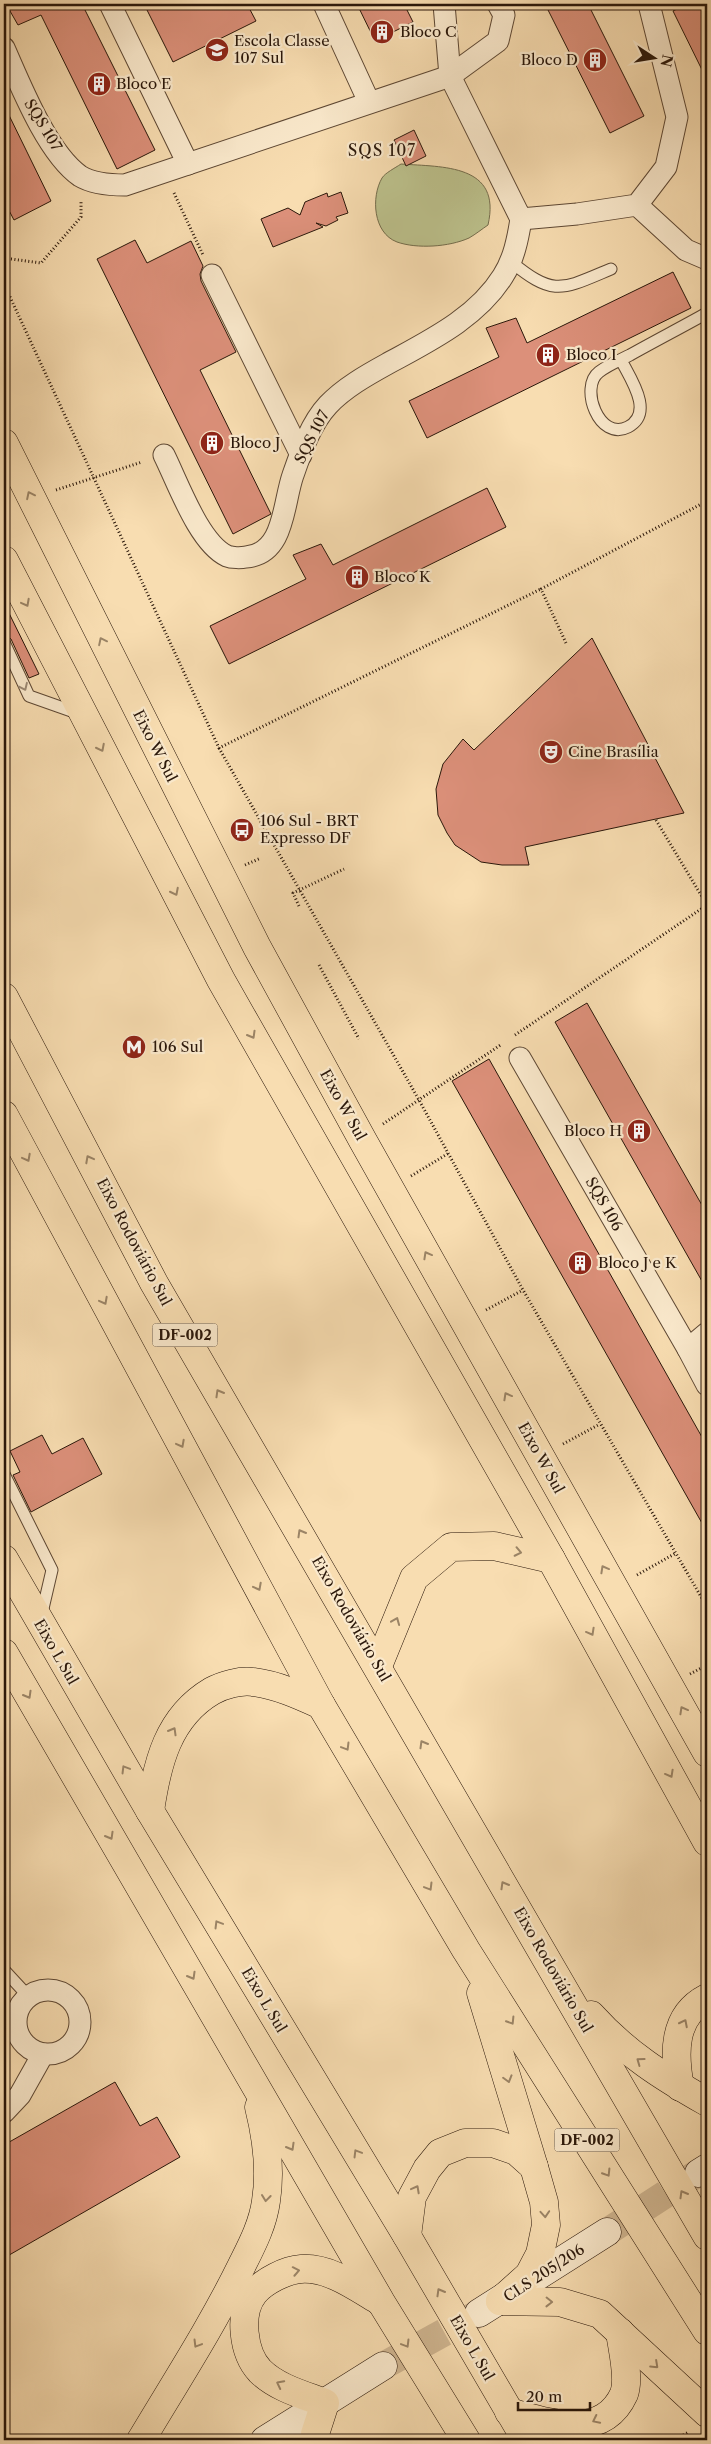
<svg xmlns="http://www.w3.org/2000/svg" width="711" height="2444" font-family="'Libre Caslon Text',serif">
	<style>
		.green { fill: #bcc18c; stroke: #736c4b }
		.building { fill: #dc907a; stroke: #2a170a }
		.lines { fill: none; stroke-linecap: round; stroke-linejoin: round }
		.secondary-tunnel { stroke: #cfb590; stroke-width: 28; stroke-dasharray: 28 14; stroke-linecap: butt }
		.lane-casing { stroke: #5e4834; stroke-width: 13 }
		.street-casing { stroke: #5e4834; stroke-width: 23 }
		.secondary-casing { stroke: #2a170a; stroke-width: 29 }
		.primary-casing { stroke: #2a170a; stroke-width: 29 }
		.highway-casing { stroke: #2a170a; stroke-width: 29 }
		.path { stroke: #2a170a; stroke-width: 3; stroke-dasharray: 1 2.5; stroke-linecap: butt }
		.lane { stroke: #fae9cc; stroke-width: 11 }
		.street { stroke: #fae9cc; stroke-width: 21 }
		.secondary { stroke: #fae9cc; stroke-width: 28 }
		.primary { stroke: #f8ddb1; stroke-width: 28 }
		.highway { stroke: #f8ddb1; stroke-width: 28 }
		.oneway { stroke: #9b8466 }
		.oneway2 { stroke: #9c8a75 }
		.labels { text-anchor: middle; stroke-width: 4.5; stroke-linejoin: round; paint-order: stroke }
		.shield { fill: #fae9cc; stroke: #685644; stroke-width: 1 }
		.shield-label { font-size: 14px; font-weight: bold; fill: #2a170a }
		.poi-label { font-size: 15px; fill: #2a170a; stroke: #fae9cc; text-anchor: start }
		.street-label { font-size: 15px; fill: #2a170a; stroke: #fae9cc }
		.neighbourhood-label { font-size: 16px; letter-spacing: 1px; fill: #2a170a; stroke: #fae9cc }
	</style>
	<rect width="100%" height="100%" fill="#f8ddb1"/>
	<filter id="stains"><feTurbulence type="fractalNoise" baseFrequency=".004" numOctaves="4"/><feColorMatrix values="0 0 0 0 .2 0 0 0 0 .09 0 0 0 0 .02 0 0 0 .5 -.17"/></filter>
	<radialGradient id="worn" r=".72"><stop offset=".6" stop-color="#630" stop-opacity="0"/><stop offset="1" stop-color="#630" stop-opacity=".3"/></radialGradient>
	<path class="green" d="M401 164C443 167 502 164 488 225 482 229 476 234 469 238 449 247 417 249 397 242 373 233 371 197 382 178 385 173 395 168 401 164Z"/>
	<g class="building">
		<polygon points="6,4 82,4 155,150 117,169 41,15 18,25"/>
		<polygon points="144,4 247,4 256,21 173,62"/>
		<polygon points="357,4 404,4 413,22 375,41"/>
		<polygon points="545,4 588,4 644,116 610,133"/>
		<polygon points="687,4 707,4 707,80 673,11"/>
		<polygon points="4,105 51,201 14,220 4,201"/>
		<polygon points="414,130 426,156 406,166 394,140"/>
		<polygon points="341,192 348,213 336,217 338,220 326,226 316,223 323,227 273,247 261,219 288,208 300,215 305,202 327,193 328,197"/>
		<polygon points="135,240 147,263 191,241 203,266 200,274 201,281 236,352 200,370 271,514 233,534 97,259"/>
		<polygon points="673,272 691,308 427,438 409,401 499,357 486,328 516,318 527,343"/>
		<polygon points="487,488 506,527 229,664 210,626 306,579 293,555 321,544 333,565"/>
		<polygon points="4,603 39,674 29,678 11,639 4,635"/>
		<polygon points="592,638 684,813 525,847 529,865 502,865 481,862 455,845 447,833 438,815 436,789 443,764 463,739 474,750"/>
		<polygon points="587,1003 707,1214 707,1290 555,1022"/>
		<polygon points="489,1059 707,1446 707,1532 452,1081"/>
		<polygon points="42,1435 52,1454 83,1438 102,1474 31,1512 13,1475 20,1472 10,1451"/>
		<polygon points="115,2082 140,2126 157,2117 180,2157 4,2258 4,2145"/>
	</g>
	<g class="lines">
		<g class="secondary-tunnel">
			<polyline points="607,2232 698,2173"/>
			<polyline points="383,2366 479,2313"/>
		</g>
		<g class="lane-casing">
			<g id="lane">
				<path d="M510 261C554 297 561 290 611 269"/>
				<path d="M621 360C630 378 655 413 628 427 599 442 579 387 599 372 608 365 620 360 630 355 655 341 682 327 707 313"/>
				<polyline points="4,642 29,696 80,714"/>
				<polyline points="4,1474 52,1570 41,1617"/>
				<polyline points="4,1970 29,1997"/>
			</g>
		</g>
		<g class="street-casing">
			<g id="street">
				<polyline points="110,4 188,164"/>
				<polyline points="324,4 369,102"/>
				<polyline points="444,4 450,76 521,219 577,214 637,205 666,167 677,117 649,4"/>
				<path d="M4 48C20 84 47 153 80 176 93 184 110 185 125 185L450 76 498 41 504 15 498 4"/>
				<polyline points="637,205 686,250 707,259"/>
				<polyline points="212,275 301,455"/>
				<path d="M164 455C178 483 199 543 227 556 232 558 241 558 246 557 285 554 283 503 293 475 301 452 311 423 328 405 344 388 367 375 387 364 429 341 477 318 503 276 514 259 518 238 521 219"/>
				<polyline points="520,1058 688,1349 707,1333"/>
				<polyline points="688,1349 707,1385"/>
				<circle cx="48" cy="2022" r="32"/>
				<polyline points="4,2112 20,2095 43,2054"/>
			</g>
		</g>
		<g class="secondary-casing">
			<g id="secondary">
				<polyline points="699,2173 707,2168"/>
				<polyline points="479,2313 607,2232"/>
				<polyline points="265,2440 383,2366"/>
			</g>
		</g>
		<g class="primary-casing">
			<g id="primary">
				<polyline points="4,443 257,947 362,1139 707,1753"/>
				<polyline points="4,560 221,980 551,1559 707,1842"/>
				<polyline points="4,1559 150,1811 407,2236 526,2440"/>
				<polyline points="4,1653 381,2302 466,2440"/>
				<path d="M680 2087C674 2055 672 2016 707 1998"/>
				<polyline points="407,2236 412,2197 427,2169 440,2153 465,2143 493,2143 516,2151 534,2167"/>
				<path d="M509 2412C547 2422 602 2442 624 2394 630 2378 622 2348 620 2332"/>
				<path d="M141 2440C175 2383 212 2326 242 2265 252 2245 263 2224 266 2201 271 2169 267 2139 259 2107"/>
				<path d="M316 2440 315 2434 325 2403C304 2395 277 2388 260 2371 243 2353 238 2313 254 2293 264 2281 286 2270 301 2269 329 2267 356 2287 378 2300"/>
			</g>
		</g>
		<g class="highway-casing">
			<g id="highway">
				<polyline points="4,997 154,1283 707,2236"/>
				<polyline points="4,1115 321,1705 466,1950 707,2331"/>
				<polyline points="378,1666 414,1578 451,1547 494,1546 551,1559"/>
				<path d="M150 1811C157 1763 168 1717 212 1691 223 1685 241 1680 253 1682 277 1685 299 1695 321 1705"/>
				<polyline points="481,1993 534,2167 544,2202 546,2225 540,2254 529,2275 500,2301"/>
				<path d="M591 2015C625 2053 663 2077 707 2102"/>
				<polyline points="500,2301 560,2302 600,2314 707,2413"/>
			</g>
		</g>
		<g class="path">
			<polyline points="174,193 203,255"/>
			<polyline points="4,258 41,263 81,217 81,201"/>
			<polyline points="4,284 219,748 541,589"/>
			<polyline points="56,490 142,462"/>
			<polyline points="566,643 541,589 707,501"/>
			<polyline points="219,748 419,1100 523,1290 707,1607"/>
			<polyline points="656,820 707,905"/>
			<polyline points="245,865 261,858"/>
			<polyline points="299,906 293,893 344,869"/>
			<polyline points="319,965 359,1039"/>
			<polyline points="515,1035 707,905"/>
			<polyline points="383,1124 502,1044"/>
			<polyline points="411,1176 449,1153"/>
			<polyline points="486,1310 523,1290"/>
			<polyline points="563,1444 600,1424"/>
			<polyline points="637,1575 676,1553"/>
			<polyline points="690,1674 707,1665"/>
			<polyline points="674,2440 689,2432"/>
		</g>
		<use href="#lane" class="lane"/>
		<use href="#street" class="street"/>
		<use href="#secondary" class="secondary"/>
		<use href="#primary" class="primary"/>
		<use href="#highway" class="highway"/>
	</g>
	<defs><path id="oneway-chevron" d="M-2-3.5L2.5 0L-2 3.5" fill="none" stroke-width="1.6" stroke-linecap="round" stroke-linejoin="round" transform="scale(1.25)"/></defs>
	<g class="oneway">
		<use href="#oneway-chevron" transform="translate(30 495) rotate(-116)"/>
		<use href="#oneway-chevron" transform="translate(26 603) rotate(62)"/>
		<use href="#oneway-chevron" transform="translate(102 641) rotate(-116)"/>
		<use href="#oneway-chevron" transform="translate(101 748) rotate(63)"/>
		<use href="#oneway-chevron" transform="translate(175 892) rotate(63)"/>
		<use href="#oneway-chevron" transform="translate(252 1035) rotate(60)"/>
		<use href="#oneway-chevron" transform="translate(27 1158) rotate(62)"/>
		<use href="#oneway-chevron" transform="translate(89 1159) rotate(-118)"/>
		<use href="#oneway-chevron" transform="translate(427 1255) rotate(-119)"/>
		<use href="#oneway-chevron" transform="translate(104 1301) rotate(62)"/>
		<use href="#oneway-chevron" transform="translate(219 1393) rotate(-120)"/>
		<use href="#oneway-chevron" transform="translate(507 1396) rotate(-119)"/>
		<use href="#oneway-chevron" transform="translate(181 1444) rotate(62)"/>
		<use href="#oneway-chevron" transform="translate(301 1533) rotate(-120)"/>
		<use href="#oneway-chevron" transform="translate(518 1552) rotate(12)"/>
		<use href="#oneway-chevron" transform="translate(604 1569) rotate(-119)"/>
		<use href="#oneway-chevron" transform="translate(258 1587) rotate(62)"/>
		<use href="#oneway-chevron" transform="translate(396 1621) rotate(-68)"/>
		<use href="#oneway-chevron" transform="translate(591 1632) rotate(61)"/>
		<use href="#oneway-chevron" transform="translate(28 1695) rotate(60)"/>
		<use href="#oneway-chevron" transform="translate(683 1710) rotate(-119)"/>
		<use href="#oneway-chevron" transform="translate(173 1731) rotate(-60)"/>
		<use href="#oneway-chevron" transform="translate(423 1744) rotate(-120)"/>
		<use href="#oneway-chevron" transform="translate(346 1747) rotate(59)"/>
		<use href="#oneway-chevron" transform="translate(125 1769) rotate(-121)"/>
		<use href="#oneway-chevron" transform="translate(670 1774) rotate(61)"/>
		<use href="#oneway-chevron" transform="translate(110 1836) rotate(60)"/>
		<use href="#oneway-chevron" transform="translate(504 1885) rotate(-120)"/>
		<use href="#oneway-chevron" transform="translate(429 1887) rotate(59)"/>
		<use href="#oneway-chevron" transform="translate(218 1924) rotate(-121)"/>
		<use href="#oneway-chevron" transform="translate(192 1976) rotate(60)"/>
		<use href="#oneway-chevron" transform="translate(511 2021) rotate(58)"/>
		<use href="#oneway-chevron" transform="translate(684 2023) rotate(-63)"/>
		<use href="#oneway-chevron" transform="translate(640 2061) rotate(-144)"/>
		<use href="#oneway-chevron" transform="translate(508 2079) rotate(74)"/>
		<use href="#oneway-chevron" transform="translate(291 2147) rotate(60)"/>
		<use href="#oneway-chevron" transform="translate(357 2153) rotate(-121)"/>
		<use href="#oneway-chevron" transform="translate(607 2173) rotate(58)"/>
		<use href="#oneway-chevron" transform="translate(416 2189) rotate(-62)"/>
		<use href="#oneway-chevron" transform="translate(683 2194) rotate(-120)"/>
		<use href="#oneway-chevron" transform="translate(266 2198) rotate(97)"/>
		<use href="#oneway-chevron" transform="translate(545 2214) rotate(86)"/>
		<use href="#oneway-chevron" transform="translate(296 2271) rotate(-11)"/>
		<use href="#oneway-chevron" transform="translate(440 2292) rotate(-120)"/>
		<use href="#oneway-chevron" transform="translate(549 2302) rotate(1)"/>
		<use href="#oneway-chevron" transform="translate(197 2344) rotate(121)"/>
		<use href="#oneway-chevron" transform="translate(406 2344) rotate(59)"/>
		<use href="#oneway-chevron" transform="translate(655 2365) rotate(43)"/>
		<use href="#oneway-chevron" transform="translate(280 2384) rotate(-153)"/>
		<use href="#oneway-chevron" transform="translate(596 2420) rotate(154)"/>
	</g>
	<use class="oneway2" href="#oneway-chevron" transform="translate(24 687) rotate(65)"/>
	<defs>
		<g id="building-disc" transform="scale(1.25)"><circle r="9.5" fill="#8f2418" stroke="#fae9cc"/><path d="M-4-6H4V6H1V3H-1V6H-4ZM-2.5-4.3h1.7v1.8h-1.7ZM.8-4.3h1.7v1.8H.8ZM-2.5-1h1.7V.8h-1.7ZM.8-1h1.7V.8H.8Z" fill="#fff"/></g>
		<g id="school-disc" transform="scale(1.25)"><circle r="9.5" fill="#8f2418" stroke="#fae9cc"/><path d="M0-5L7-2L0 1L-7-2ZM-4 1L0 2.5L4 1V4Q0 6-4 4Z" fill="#fff"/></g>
		<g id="theatre-disc" transform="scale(1.25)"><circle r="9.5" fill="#8f2418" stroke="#fae9cc"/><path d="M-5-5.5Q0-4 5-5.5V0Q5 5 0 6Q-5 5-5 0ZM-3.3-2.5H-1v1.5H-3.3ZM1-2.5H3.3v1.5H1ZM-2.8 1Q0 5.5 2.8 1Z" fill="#fff"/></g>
		<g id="bus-disc" transform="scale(1.25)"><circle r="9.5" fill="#8f2418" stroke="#fae9cc"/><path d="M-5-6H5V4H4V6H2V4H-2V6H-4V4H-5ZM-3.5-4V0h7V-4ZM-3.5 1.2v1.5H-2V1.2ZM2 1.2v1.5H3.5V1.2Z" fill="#fff"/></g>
		<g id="metro-disc" transform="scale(1.25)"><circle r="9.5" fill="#8f2418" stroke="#fae9cc"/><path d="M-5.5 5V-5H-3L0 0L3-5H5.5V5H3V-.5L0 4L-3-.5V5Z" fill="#fff"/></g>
	</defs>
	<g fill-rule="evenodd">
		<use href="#building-disc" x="382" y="32"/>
		<use href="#school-disc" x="217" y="50"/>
		<use href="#building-disc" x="595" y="60"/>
		<use href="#building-disc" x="99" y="84"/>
		<use href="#building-disc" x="548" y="355"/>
		<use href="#building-disc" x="212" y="443"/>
		<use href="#building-disc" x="357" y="577"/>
		<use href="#theatre-disc" x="551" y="752"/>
		<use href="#bus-disc" x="242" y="830"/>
		<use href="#metro-disc" x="134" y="1047"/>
		<use href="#building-disc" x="639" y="1131"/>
		<use href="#building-disc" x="580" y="1263"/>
	</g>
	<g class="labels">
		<g class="shield">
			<rect x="152.5" y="1323.5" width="65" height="23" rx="4"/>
			<rect x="554.5" y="2128.5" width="65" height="23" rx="4"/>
		</g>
		<g class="shield-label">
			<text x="185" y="1340">DF-002</text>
			<text x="587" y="2145">DF-002</text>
		</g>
		<g class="poi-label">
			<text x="400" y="37">Bloco C</text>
			<text x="234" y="46">Escola Classe<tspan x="234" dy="17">107 Sul</tspan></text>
			<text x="578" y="65" text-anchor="end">Bloco D</text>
			<text x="116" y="89">Bloco E</text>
			<text x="566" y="360">Bloco I</text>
			<text x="230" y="448">Bloco J</text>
			<text x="374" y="582">Bloco K</text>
			<text x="568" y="757">Cine Brasília</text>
			<text x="260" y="826">106 Sul - BRT<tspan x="260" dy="17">Expresso DF</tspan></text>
			<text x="152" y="1052">106 Sul</text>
			<text x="622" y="1136" text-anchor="end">Bloco H</text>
			<text x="598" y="1268">Bloco J e K</text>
		</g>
		<g class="street-label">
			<text transform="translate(43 125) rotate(59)" y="5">SQS 107</text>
			<text transform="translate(312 437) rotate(-63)" y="5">SQS 107</text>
			<text transform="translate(155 746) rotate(63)" y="5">Eixo W Sul</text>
			<text transform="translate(343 1105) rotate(61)" y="5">Eixo W Sul</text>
			<text transform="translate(604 1204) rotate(60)" y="5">SQS 106</text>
			<text transform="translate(134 1242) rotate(62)" y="5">Eixo Rodoviário Sul</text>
			<text transform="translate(541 1458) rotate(61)" y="5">Eixo W Sul</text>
			<text transform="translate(351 1619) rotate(60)" y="5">Eixo Rodoviário Sul</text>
			<text transform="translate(56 1652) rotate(60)" y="5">Eixo L Sul</text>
			<text transform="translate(553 1970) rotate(60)" y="5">Eixo Rodoviário Sul</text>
			<text transform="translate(264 2000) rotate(59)" y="5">Eixo L Sul</text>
			<text transform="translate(544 2273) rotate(-33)" y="5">CLS 205/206</text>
			<text transform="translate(472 2348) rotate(60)" y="5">Eixo L Sul</text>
		</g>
		<g class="neighbourhood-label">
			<text x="382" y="156">SQS 107</text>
		</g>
	</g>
	<rect width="711" height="2444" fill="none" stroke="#f8ddb1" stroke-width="20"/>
	<rect x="5" y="5" width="701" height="2434" fill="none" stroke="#2a170a" stroke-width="2.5"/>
	<rect x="10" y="10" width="691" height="2424" fill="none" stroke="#2a170a"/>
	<g transform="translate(654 58) rotate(102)" stroke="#fae9cc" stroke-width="4" paint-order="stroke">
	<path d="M0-4L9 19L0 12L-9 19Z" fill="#2a170a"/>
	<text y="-8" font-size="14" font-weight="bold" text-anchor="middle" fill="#2a170a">N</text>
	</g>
	<path d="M518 2402v8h72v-8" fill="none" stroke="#2a170a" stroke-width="2.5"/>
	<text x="526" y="2402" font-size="15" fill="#2a170a" stroke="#fae9cc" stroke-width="4" paint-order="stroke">20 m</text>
	<rect width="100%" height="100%" filter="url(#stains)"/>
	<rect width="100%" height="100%" fill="url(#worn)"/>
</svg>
